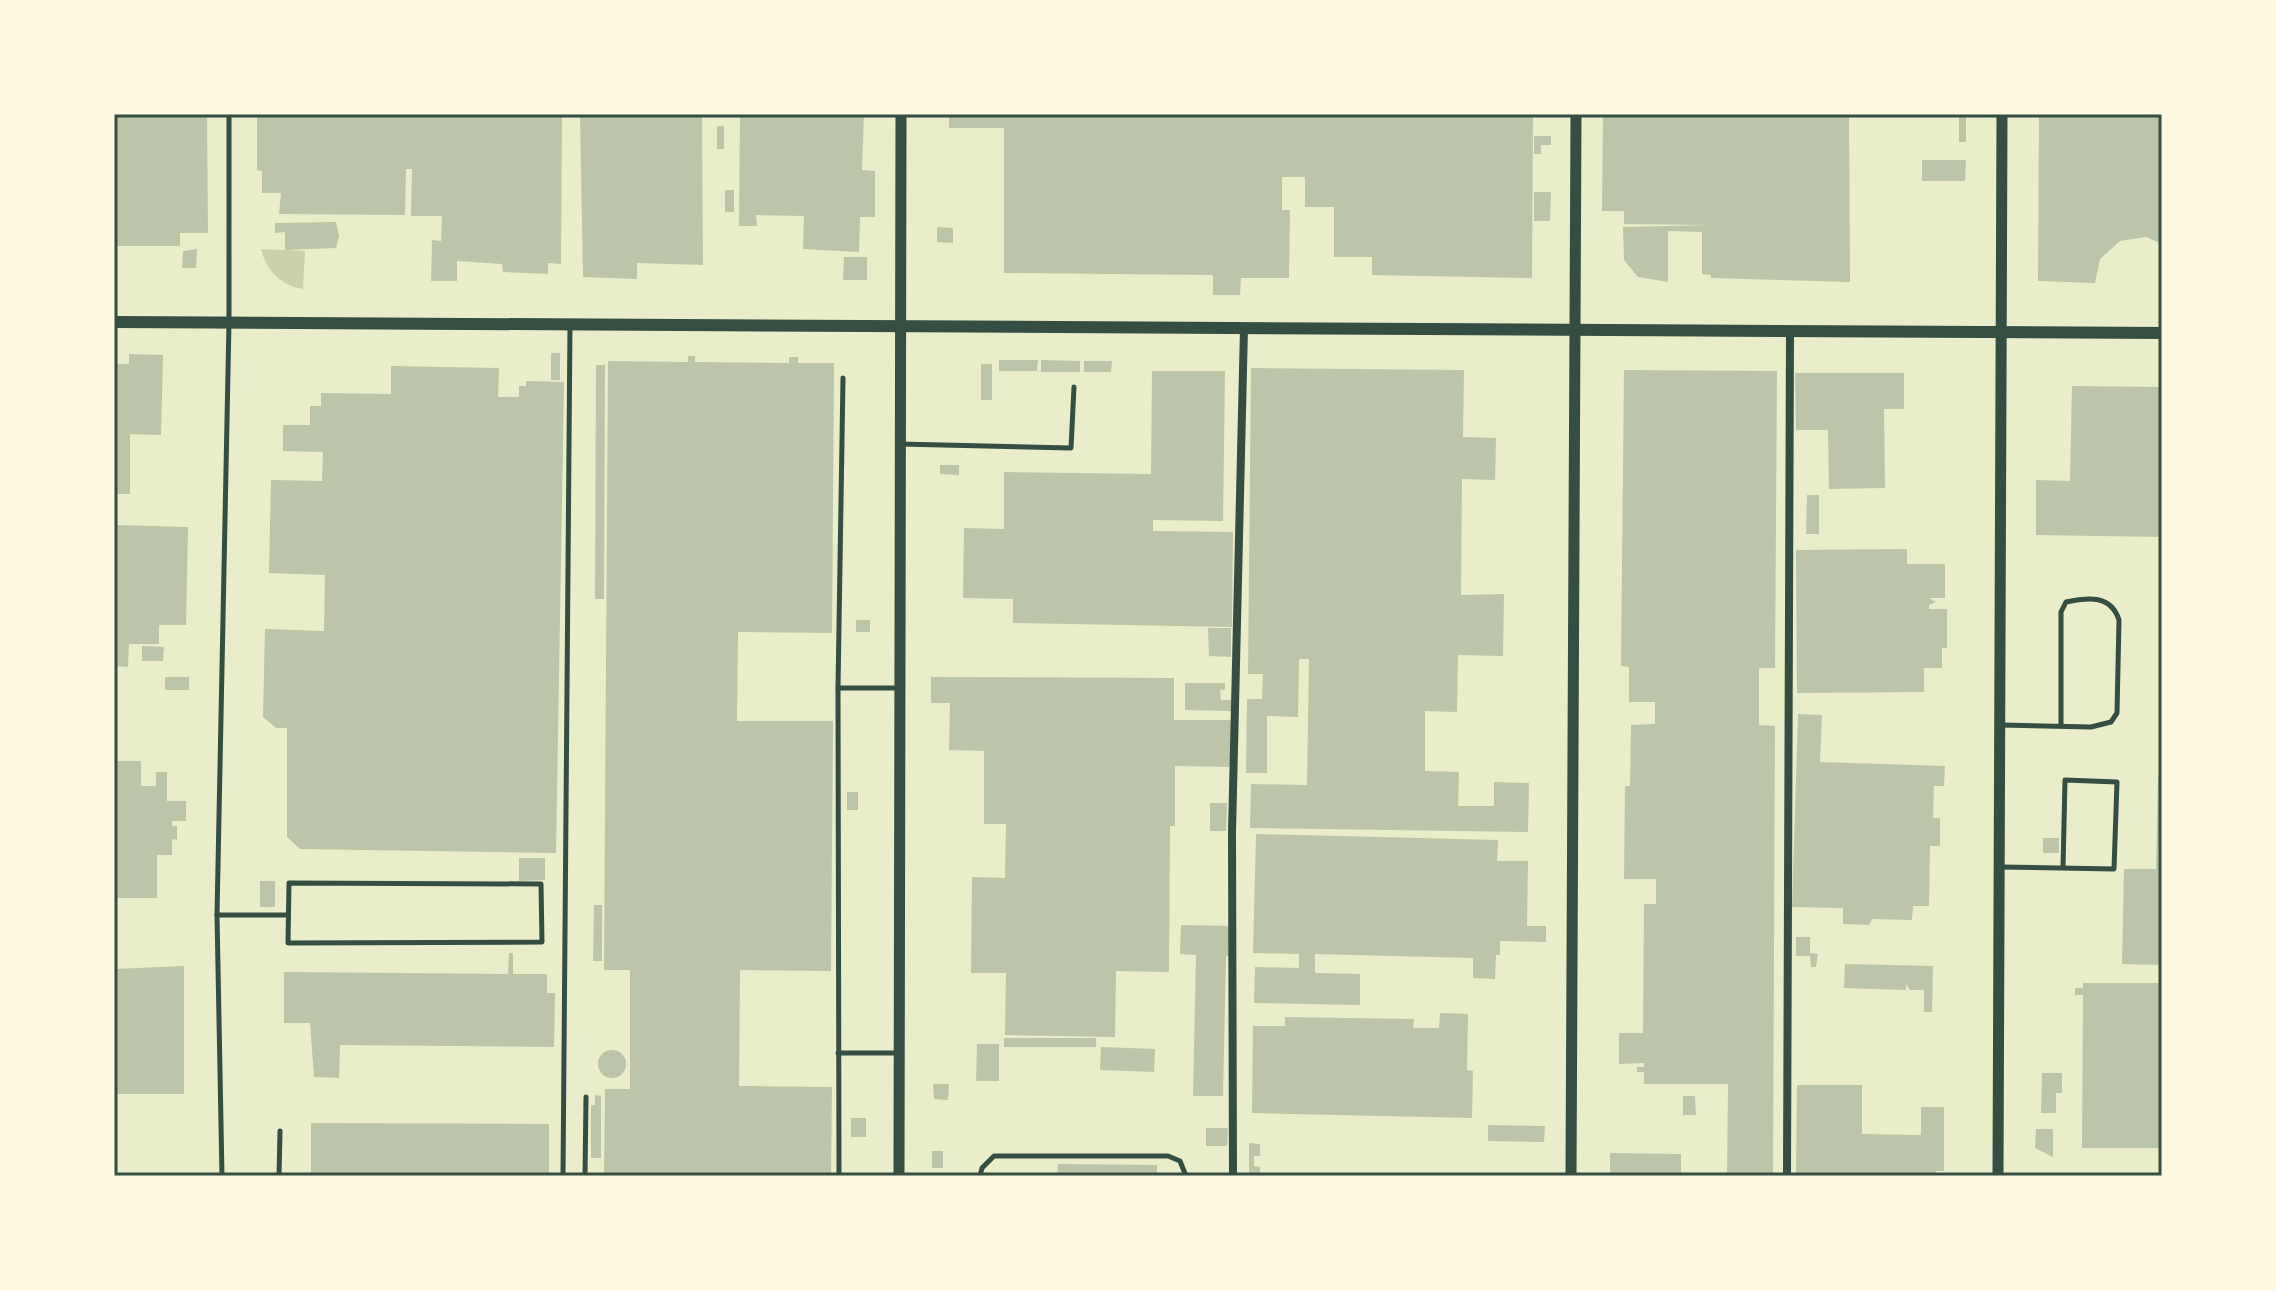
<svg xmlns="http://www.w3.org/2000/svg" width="2276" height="1290" font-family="Lora,serif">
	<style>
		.green { fill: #cad2ad }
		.building { fill: #bcc5a7 }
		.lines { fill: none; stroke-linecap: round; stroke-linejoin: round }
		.service { stroke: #344e41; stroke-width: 5 }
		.minor { stroke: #344e41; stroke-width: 8 }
		.tertiary { stroke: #344e41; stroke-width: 11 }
		.secondary { stroke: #344e41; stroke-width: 12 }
		.neatline { fill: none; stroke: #344e41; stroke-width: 3 }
	</style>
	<rect width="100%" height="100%" fill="#e9edc9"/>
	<path class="green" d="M261 249 305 251 303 289C281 286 266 270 261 249Z"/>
	<g class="building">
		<polygon points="114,114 207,114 208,233 180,233 180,246 114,246"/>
		<polygon points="257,114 562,114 561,264 548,263 548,274 503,272 502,264 457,261 457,281 431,281 432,240 441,241 442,216 411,216 412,169 406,169 405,215 279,214 281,193 262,193 262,171 257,170"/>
		<polygon points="580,114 702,114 703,265 637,263 637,279 583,277"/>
		<polygon points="740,114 864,114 862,170 875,171 875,217 860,217 859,252 803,249 804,216 756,215 757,226 739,226"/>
		<polygon points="949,114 1533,117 1532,278 1372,275 1372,257 1334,257 1334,207 1305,207 1305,177 1282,177 1282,210 1290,210 1289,278 1241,278 1240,295 1213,295 1213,275 1004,273 1004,128 949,128"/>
		<polygon points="1603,114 1849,114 1850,282 1711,278 1711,275 1702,274 1702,232 1668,231 1668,282 1638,277 1624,260 1623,227 1712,225 1624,224 1624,211 1602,211"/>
		<rect x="1959" y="114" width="7" height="28"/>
		<polygon points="2039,114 2162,114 2162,244 2146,237 2120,241 2100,259 2095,283 2038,281"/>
		<rect x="717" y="126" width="7" height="23"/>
		<polygon points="1534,136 1551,136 1551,145 1541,145 1541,154 1534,154"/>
		<polygon points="1922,160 1966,160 1965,181 1922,181"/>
		<rect x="725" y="190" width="9" height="22"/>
		<polygon points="1534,192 1551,192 1550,221 1534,221"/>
		<polygon points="336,222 339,236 336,248 285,250 285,232 275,233 275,223"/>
		<polygon points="937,227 953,228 953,243 937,242"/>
		<polygon points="197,249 196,268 182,268 183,251"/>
		<polygon points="844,257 867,257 867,280 843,280"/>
		<rect x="551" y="353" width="9" height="27"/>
		<polygon points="129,354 163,355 161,435 130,434 130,494 114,494 114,364 129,364"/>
		<polygon points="688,356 695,356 695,362 789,363 789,357 798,357 798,363 834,363 832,633 738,632 737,721 833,721 831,971 740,970 739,1086 832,1087 831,1176 604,1176 605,1089 630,1089 630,970 604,970 608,361 688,362"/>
		<polygon points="999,360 1038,360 1037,371 999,371"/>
		<polygon points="1041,360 1080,361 1080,372 1041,372"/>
		<polygon points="1084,361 1112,361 1111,372 1084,372"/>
		<rect x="981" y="364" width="11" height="36"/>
		<polygon points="596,365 605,365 604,599 595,599"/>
		<polygon points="391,366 499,368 498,397 519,397 519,386 526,386 526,381 564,382 556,853 300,849 287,837 287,728 276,728 263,717 265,629 324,631 325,575 269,573 271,480 322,481 323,452 283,451 283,425 310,425 310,406 321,406 321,393 391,394"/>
		<polygon points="1251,368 1464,370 1463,437 1496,438 1495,480 1462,479 1461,595 1504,594 1503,656 1458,655 1457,712 1425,711 1425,771 1459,772 1458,806 1494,806 1494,782 1529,783 1528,832 1250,828 1251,784 1307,785 1309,659 1299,659 1298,717 1267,716 1267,773 1246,773 1247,699 1262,699 1263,674 1248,674"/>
		<polygon points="1624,370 1777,371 1775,668 1759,668 1759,725 1775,726 1773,1174 1762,1176 1727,1176 1728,1084 1644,1084 1644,1072 1637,1072 1637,1067 1644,1067 1644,1063 1619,1064 1619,1033 1643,1033 1644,904 1656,904 1656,879 1624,879 1625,786 1630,786 1631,725 1655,724 1655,702 1629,702 1629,667 1621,666"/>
		<polygon points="1152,371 1225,371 1223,521 1153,520 1153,531 1233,532 1232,627 1013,623 1013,599 963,598 964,528 1004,529 1004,472 1151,474"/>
		<polygon points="1795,373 1904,373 1904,409 1884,409 1885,488 1829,489 1828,430 1796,430"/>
		<polygon points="2072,386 2162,387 2162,537 2036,535 2036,480 2070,481"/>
		<polygon points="940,465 959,465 959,475 940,474"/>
		<polygon points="1807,495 1819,495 1819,534 1806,534"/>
		<polygon points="114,525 188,527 186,625 159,625 159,644 129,644 128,667 114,666"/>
		<polygon points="1907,549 1907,564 1945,564 1945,598 1929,598 1936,602 1929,605 1929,609 1947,609 1947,648 1942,648 1942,668 1924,668 1924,692 1797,693 1796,550"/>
		<rect x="856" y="620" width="14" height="12"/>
		<polygon points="1208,628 1231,628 1231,657 1209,656"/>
		<polygon points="142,646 164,647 163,661 142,661"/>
		<rect x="165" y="677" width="24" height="13"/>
		<polygon points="931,677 1174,678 1174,720 1231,720 1231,767 1175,766 1175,826 1170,826 1169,972 1116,971 1115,1037 1005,1035 1006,973 971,973 972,877 1005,878 1006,824 984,824 984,751 949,750 950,703 931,703"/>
		<polygon points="1185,683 1225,683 1225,690 1220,690 1221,700 1231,700 1231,711 1185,710"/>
		<polygon points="1798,714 1822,715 1820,762 1945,766 1944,786 1934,786 1933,818 1940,818 1940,846 1930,846 1929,906 1913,906 1912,920 1872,919 1869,925 1843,924 1843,908 1792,907"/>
		<polygon points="114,761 141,761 141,786 156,786 156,772 167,772 167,801 186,801 186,821 172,821 172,826 177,826 177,840 172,839 172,855 157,855 157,898 114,898"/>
		<polygon points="2158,776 2162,776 2162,965 2122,964 2124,869 2156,869"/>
		<rect x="847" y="792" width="11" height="18"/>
		<polygon points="1210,803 1227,803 1226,831 1210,831"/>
		<polygon points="1256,834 1498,840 1497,861 1528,861 1527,926 1546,926 1546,942 1500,941 1500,955 1496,955 1495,979 1473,978 1473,958 1315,954 1315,973 1360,974 1360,1005 1254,1003 1255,967 1299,968 1299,954 1253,953"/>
		<rect x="2043" y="838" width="16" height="15"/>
		<polygon points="519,858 545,858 545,880 519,881"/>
		<rect x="260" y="881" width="15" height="26"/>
		<polygon points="594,905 602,905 602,961 593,961"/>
		<polygon points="1181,925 1232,926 1231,956 1226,956 1223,1096 1193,1096 1196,955 1180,954"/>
		<polygon points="1796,937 1810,937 1810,953 1818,954 1816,967 1811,967 1810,956 1796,956"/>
		<polygon points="509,953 513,953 513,974 547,974 547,993 555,993 554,1047 340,1045 339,1078 314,1077 310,1023 284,1023 284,972 508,974"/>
		<polygon points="1845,964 1933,966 1932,1012 1924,1012 1924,990 1910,990 1906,984 1906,990 1844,988"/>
		<polygon points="184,966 184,1094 114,1094 114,969"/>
		<polygon points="2083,983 2162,983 2162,1148 2082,1148 2083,995 2075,995 2075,988 2083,988"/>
		<polygon points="1440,1013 1468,1014 1467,1070 1473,1071 1472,1118 1252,1113 1253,1026 1285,1026 1285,1017 1414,1019 1413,1028 1439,1028"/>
		<rect x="1004" y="1038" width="92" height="9"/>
		<polygon points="977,1044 999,1044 999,1081 976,1081"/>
		<polygon points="1101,1047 1155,1049 1154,1072 1100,1070"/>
		<circle cx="612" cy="1064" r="14"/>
		<polygon points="2042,1073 2062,1073 2062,1093 2056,1093 2056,1113 2041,1113"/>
		<polygon points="933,1084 949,1084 948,1100 934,1099"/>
		<polygon points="1797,1085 1862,1085 1862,1134 1921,1135 1921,1107 1944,1107 1944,1171 1936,1171 1936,1176 1796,1176"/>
		<polygon points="595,1095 601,1096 601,1158 591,1158 591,1105 595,1105"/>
		<polygon points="1683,1096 1695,1096 1696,1115 1683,1115"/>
		<rect x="851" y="1118" width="15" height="19"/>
		<polygon points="311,1123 549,1124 549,1176 311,1176"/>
		<polygon points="1488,1125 1545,1126 1544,1142 1488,1141"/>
		<polygon points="1206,1128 1228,1128 1227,1146 1206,1146"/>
		<polygon points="2036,1129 2053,1129 2053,1157 2035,1148"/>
		<polygon points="1249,1143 1260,1144 1260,1156 1254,1156 1254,1166 1260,1167 1260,1176 1249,1176"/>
		<rect x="932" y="1151" width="11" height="17"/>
		<polygon points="1610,1153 1681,1154 1681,1176 1610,1176"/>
		<polygon points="1058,1164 1157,1165 1157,1176 1057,1176"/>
	</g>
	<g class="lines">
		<g class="service">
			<polyline points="843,378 838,688 898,688"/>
			<polyline points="899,444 1071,448 1074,387"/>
			<polyline points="838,688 839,1176"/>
			<path d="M2001 725 2091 727 2111 722 2117 713 2119 620C2111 595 2089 597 2066 602L2061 612V726"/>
			<polyline points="2000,867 2114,869 2117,782 2065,780 2063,868"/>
			<polygon points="289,883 541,884 542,942 288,943"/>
			<polyline points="217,915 288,915"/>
			<polyline points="838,1053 898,1053"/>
			<polyline points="222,1176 217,915 229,322 229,114"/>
			<polyline points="279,1176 280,1131"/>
			<polyline points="563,1176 570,325"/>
			<polyline points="585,1176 586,1097"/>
			<polyline points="980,1176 982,1168 994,1156 1168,1156 1180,1161 1186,1176"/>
		</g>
		<g class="minor">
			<polyline points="1233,1176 1232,832 1244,328"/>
			<polyline points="1787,1176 1790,331"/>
		</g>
		<g class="tertiary">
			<polyline points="899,1176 901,114"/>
			<polyline points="1571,1176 1576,114"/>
			<polyline points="1998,1176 2002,114"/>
		</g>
		<polyline class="secondary" points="114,322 2162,333"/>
	</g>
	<rect width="2276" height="1290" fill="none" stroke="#fefae0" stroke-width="232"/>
	<rect x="116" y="116" width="2044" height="1058" class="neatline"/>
</svg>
